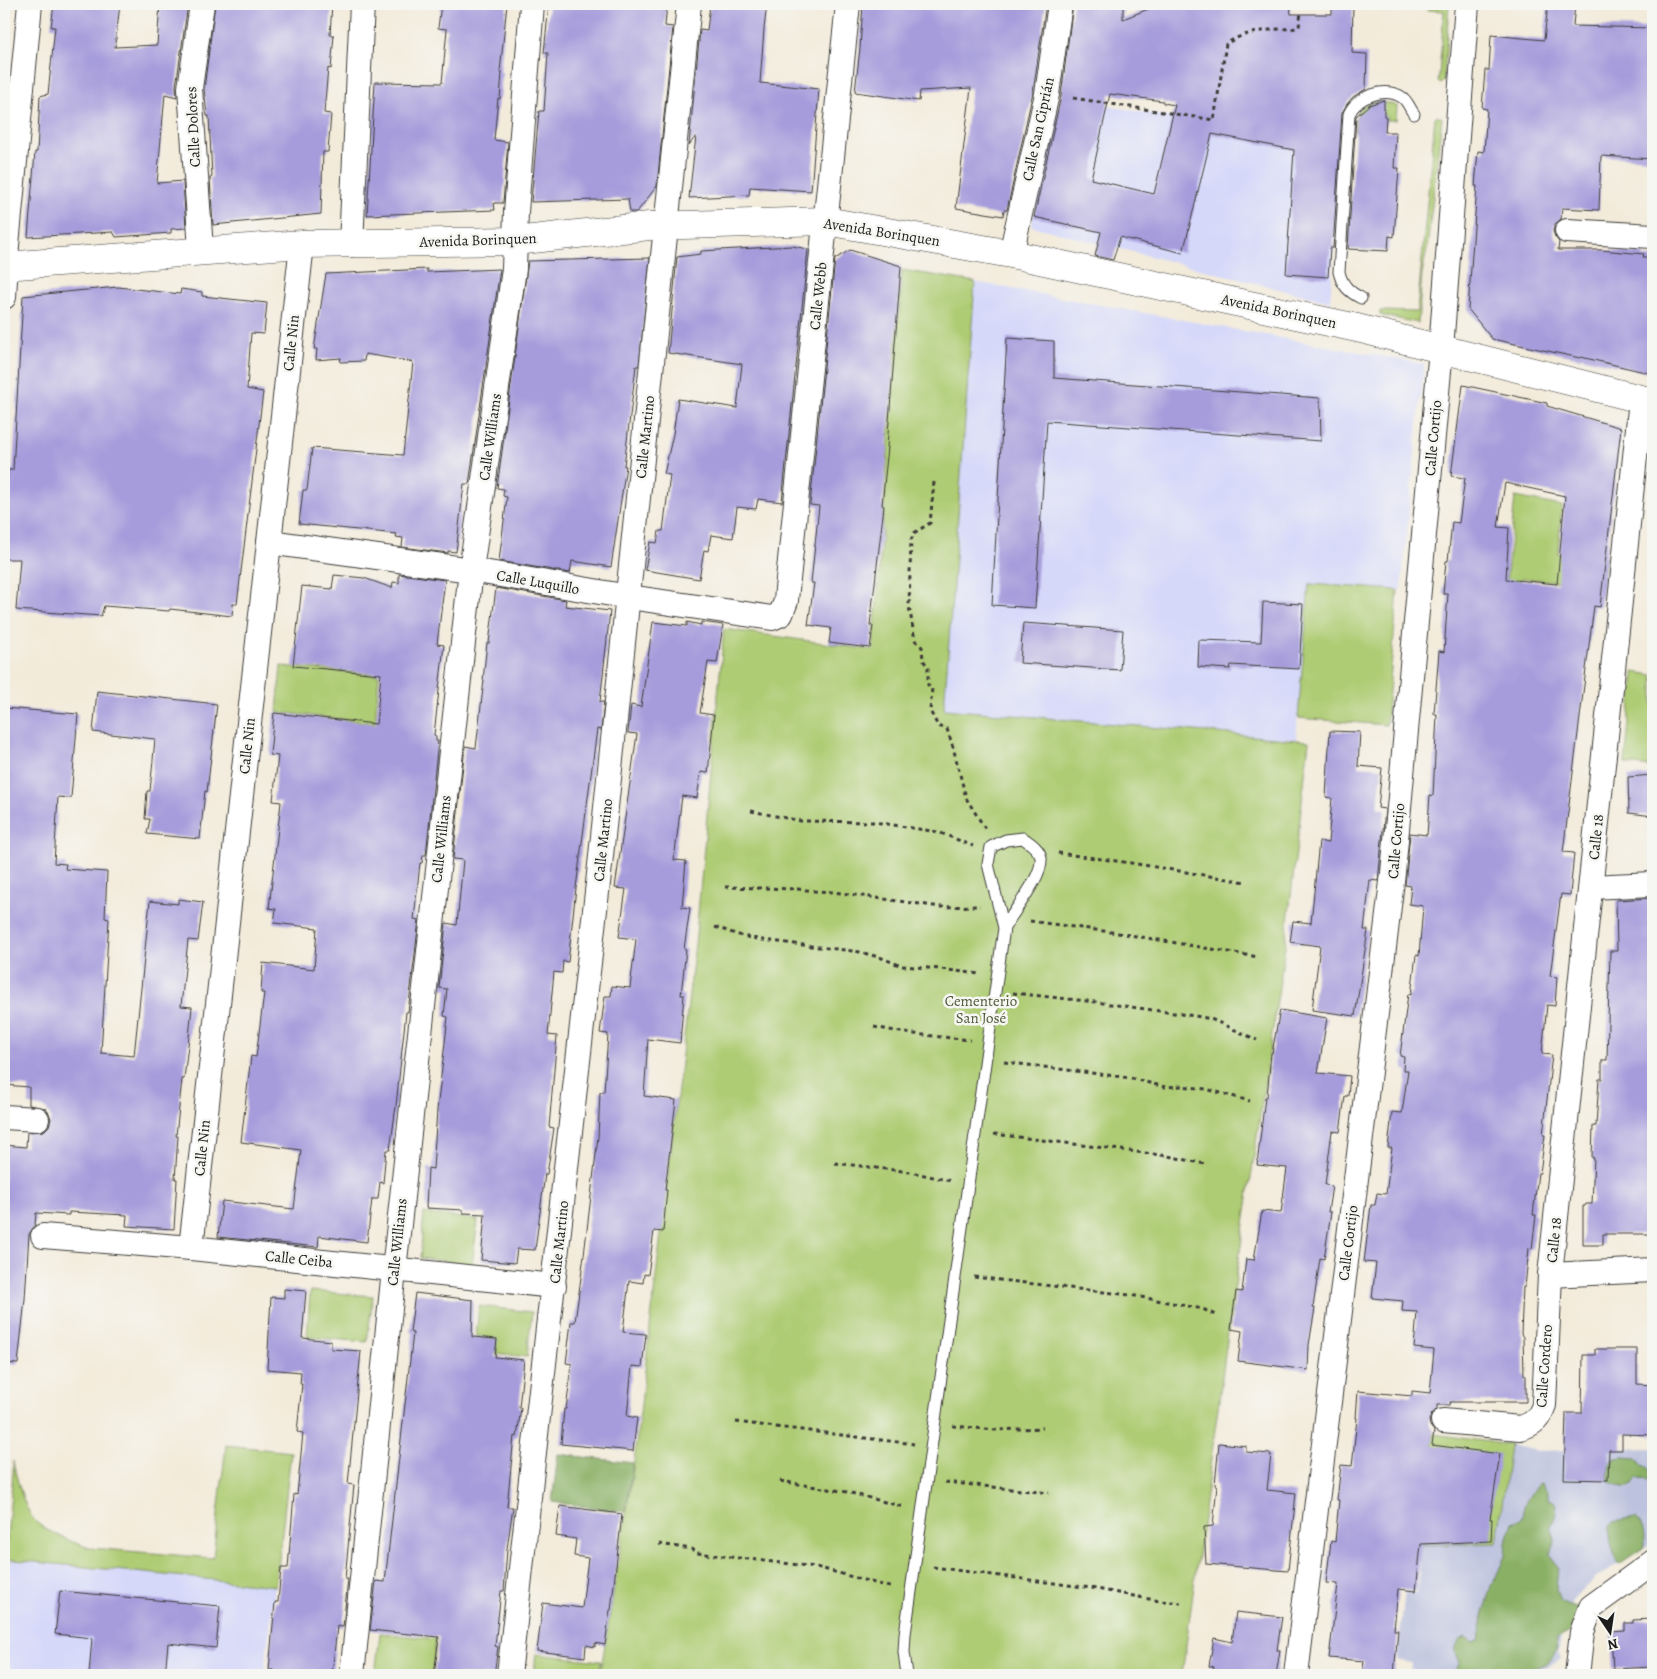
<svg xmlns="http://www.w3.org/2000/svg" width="1657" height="1679" font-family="Alegreya,serif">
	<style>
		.built { fill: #d5d8f9 }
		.industrial { fill: #bdc3de }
		.green { fill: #aecc73; stroke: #657448 }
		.forest { fill: #8ab065; stroke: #536640 }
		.building { fill: #a69cdb; fill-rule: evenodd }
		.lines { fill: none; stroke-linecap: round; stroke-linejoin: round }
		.service-casing { stroke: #3c3b38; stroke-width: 13 }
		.minor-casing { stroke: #3c3b38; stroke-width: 26 }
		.tertiary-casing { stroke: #3c3b38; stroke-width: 29 }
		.path { stroke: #3c3b38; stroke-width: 3; stroke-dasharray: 4 4; stroke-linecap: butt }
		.service { stroke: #fff; stroke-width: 11 }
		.minor { stroke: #fff; stroke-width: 24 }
		.tertiary { stroke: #fff; stroke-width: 28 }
		.labels { text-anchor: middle; stroke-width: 5; stroke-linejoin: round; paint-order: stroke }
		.street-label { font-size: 15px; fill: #1c1c1c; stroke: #f6f6f2 }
		.park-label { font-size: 15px; fill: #4f5a3a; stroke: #f6f6f2 }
	</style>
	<rect width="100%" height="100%" fill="#f6f6f2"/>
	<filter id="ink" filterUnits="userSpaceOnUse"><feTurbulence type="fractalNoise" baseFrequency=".02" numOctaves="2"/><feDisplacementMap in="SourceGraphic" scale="10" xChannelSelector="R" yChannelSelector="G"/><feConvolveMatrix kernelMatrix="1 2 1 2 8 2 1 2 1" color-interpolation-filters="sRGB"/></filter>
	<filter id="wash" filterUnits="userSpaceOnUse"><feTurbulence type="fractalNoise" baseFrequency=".0096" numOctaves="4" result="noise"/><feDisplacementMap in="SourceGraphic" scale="20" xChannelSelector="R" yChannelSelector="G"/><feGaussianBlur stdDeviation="1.12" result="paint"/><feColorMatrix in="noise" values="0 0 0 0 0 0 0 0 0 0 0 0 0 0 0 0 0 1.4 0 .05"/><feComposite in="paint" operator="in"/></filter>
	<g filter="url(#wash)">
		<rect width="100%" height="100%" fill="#f3ebda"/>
		<g class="built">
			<polygon points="1349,42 1330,302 1031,226 1061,98 1217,125"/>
			<polygon points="975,282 1424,364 1401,590 1309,585 1296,739 943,710"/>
			<polygon points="8,1560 275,1586 264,1675 4,1675 4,1607"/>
		</g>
		<polygon class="industrial" points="1510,1445 1538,1451 1653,1448 1653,1542 1595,1579 1572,1601 1564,1620 1558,1653 1561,1659 1529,1675 1410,1675 1411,1663 1397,1660 1405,1591 1417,1593 1420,1563 1405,1560 1407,1544 1497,1543"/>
		<g class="green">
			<polygon points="1425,4 1449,4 1444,81 1440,84 1438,81 1439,75 1444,11 1428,10 1425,8"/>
			<path d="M1375 102 1388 103 1397 106 1396 120H1386V117L1363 114 1361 132 1354 131C1356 114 1356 106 1375 102Z"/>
			<polygon points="1437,115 1442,118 1427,249 1422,273 1418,323 1380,315 1380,311 1417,312 1435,117"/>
			<polygon points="902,270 975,282 944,709 1309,741 1285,947 1228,1333 1182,1675 600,1675 632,1477 640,1413 696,935 724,629 873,650"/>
			<polygon points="1515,497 1562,506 1558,553 1606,558 1602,586 1521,578 1518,595 1505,594"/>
			<polygon points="1309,584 1398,590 1386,725 1298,718"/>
			<polygon points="281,666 379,675 375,723 277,712"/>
			<polygon points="1634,672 1653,675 1653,767 1625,764"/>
			<polygon points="424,1213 478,1220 472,1265 420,1258"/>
			<polygon points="310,1291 373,1296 367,1342 307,1337"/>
			<polygon points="479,1306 532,1312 527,1357 496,1353 497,1339 476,1336"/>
			<polygon points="1434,1434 1510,1445 1497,1543 1420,1545"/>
			<path d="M226 1445 291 1452 278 1568 277 1569 275 1586 5 1559 13 1473V1461C16 1477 24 1508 34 1520 44 1531 76 1544 90 1548L213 1558Z"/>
			<polygon points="380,1633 436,1639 432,1675 375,1675"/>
			<polygon points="536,1654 601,1661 598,1675 533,1675"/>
		</g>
		<g class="forest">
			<polygon points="558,1454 633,1463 626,1512 552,1502"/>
			<path d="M1622 1457 1637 1458 1642 1465C1649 1467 1652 1472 1653 1480L1637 1479 1633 1485C1623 1491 1617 1484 1608 1480L1609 1466 1613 1459Z"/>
			<path d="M1541 1483 1548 1492V1499L1552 1500 1557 1504 1555 1517 1551 1526 1555 1540 1551 1554 1558 1567 1556 1590 1560 1601 1565 1604 1577 1607 1579 1611 1572 1630 1557 1638 1556 1652 1551 1659 1545 1664 1533 1668 1524 1675H1456L1455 1672 1460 1662C1453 1652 1454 1642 1466 1637L1473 1642 1479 1639 1484 1613 1492 1586 1505 1556 1506 1543 1513 1523 1522 1518C1523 1504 1529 1495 1538 1484Z"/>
			<path d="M1636 1518C1645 1526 1647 1536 1643 1548L1619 1564C1612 1553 1609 1538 1610 1526L1613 1522Z"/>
		</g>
		<g id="blocks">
			<g class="building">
				<polygon points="54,4 120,4 115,47 157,45 160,4 188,4 176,86 177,97 165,94 157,183 183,181 186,228 171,229 171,233 116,237 113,232 28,237 35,152 37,152 40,96 48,94 55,27 51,27"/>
				<polygon points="215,4 332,4 330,35 334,35 331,69 328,68 324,113 331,114 328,152 323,152 321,214 213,225 210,178 212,177 209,116 207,116 204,89"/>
				<polygon points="441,4 507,4 500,72 502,72 500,99 498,98 494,140 508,142 503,203 494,203 495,210 367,215 375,82 442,83 447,29 438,28"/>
				<polygon points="549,4 667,4 665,26 673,27 657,186 637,212 630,212 628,199 531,202 539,111 544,111 548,53 544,53"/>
				<polygon points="710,4 767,4 764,29 760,83 819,89 811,191 750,187 749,195 689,198 696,136 689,145 700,30 707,31"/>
				<polygon points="863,4 916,4 960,7 960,4 1046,4 1033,92 1007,210 1004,210 1003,216 956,208 971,88 920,91 919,101 855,92 860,48"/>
				<path d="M1073 4H1123V19L1161 4H1290L1291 14H1332V4H1353L1352 53 1367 54 1366 89 1353 97 1347 104 1342 113 1333 248H1330L1328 277 1286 274 1294 150 1212 134 1183 253 1120 237 1113 260 1095 256 1101 232 1034 217 1061 96ZM1110 94 1163 101V103L1175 105 1154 194 1091 179Z"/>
				<polygon points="1548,4 1575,4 1573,26 1653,28 1653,159 1601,156 1599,210 1562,208 1561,219 1555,224 1553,231 1555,237 1559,242 1558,250 1601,250 1644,254 1643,257 1653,257 1653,374 1581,357 1580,358 1492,339 1468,309 1477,186 1475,186 1478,151 1484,152 1487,109 1482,108 1485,70 1489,70 1491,35 1544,40"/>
				<polygon points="1384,100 1384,116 1386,117 1385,132 1396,132 1394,168 1399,168 1394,237 1389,236 1388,251 1348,249 1356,116 1369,105"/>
				<polygon points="792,246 808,249 782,502 758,499 756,509 737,507 733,538 711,535 708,551 704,550 699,579 645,570 650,542 657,543 659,531 663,531 670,475 664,474 673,434 678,399 737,408 742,364 668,353 677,257 701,254 701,251"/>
				<polygon points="850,250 901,266 887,447 888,447 882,505 884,506 870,625 873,626 870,648 829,643 831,628 808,625 814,583 811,583 819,506 810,505 835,259"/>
				<polygon points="650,258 639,366 636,366 624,466 626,466 611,567 572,561 570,573 499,561 507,497 503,496 504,489 497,488 528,261"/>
				<polygon points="427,269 427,272 500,269 469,484 464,484 456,552 448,551 448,553 402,547 403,538 396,537 397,534 299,524 303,490 307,490 312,448 403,455 411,381 413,362 365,354 364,361 340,362 341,358 316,360 317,349 314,349 326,274"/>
				<polygon points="118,287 180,294 181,289 202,292 202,296 267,303 264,334 251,333 247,389 263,392 237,604 233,604 232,616 170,609 169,611 104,606 101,616 16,610 20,559 4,559 4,541 8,470 13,470 23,296"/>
				<polygon points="1007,338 1054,341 1054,378 1320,398 1321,441 1047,421 1035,608 992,605"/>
				<path d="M1463 385 1547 403V406L1621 428 1600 607 1594 606 1563 852 1574 853 1570 895 1561 894 1550 976 1557 977 1555 1006 1547 1005 1542 1054 1552 1055 1543 1135H1545L1540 1173H1538L1533 1215H1536L1532 1249 1529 1248 1525 1287H1523L1521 1334 1523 1337 1524 1375 1526 1376V1402H1450L1449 1405H1437V1409L1432 1414 1429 1420 1430 1426 1434 1431 1432 1445 1500 1454 1490 1519H1492L1491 1541 1421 1544 1416 1591 1398 1589 1394 1630H1398L1394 1675H1362L1364 1661 1329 1658 1338 1584 1326 1583 1331 1541 1335 1542 1339 1500H1337L1341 1465 1352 1466 1357 1418H1356L1358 1391 1412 1396V1391L1430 1393 1434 1350 1414 1348 1417 1312 1402 1311 1403 1301 1372 1298 1376 1263 1364 1262 1371 1205H1375L1377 1193 1386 1194 1392 1148H1388L1392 1112 1402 1113 1408 1070H1403L1404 1057 1400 1056 1408 994 1411 995 1416 955 1419 956 1423 906 1409 904 1411 886 1405 885 1410 833 1427 835 1430 795 1433 796 1437 714H1434L1439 651 1444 652 1448 594H1443L1446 561H1448L1452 522 1459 523 1465 478 1451 476ZM1505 483 1565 496 1557 584 1506 579 1509 528 1498 527Z"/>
				<polygon points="399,574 445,580 437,644 444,645 434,735 436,736 436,741 438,741 426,855 423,855 422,863 420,863 414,919 419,920 408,1012 406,1012 396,1106 390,1150 386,1150 383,1183 380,1182 378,1199 372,1199 367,1242 319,1236 318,1247 218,1237 222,1201 294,1209 301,1150 241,1142 251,1056 256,1057 264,993 261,993 263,963 314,969 317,928 274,923 276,909 269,908 281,802 273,801 278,756 270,755 274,713 376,724 381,674 293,666 302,586 332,589 334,575 364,578 392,588 393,582 399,583"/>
				<polygon points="496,588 566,600 565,606 610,611 600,702 604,702 601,730 597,729 576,888 568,962 563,961 562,973 554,972 548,1035 557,1036 549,1127 554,1128 547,1174 545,1174 535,1250 517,1249 515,1263 481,1260 485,1214 463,1213 463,1210 426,1208 428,1168 433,1169 437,1110 448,1017 444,1016 447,989 439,988 446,923 457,925 463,860 453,859 465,746 476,748 484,680 483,680 487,643 489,643"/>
				<polygon points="1263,602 1303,604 1299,669 1231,665 1230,669 1198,667 1199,640 1261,642"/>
				<polygon points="653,622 687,626 687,622 701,625 701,622 723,625 717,663 708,662 700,713 714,715 708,773 701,772 697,798 682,796 674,860 686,861 682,907 690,908 684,949 686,949 681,995 684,995 680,1043 648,1039 644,1096 676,1100 665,1190 667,1190 663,1232 654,1231 648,1275 644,1274 643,1283 629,1281 623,1332 646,1334 642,1367 632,1366 627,1416 637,1418 633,1451 561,1444 564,1409 566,1409 572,1364 566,1363 571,1322 575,1322 584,1255 598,1137 600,1092 604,1092 608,1034 600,1033 605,996 611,996 612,986 630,988 636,939 619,937 626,889 615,888 637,734 628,733 631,705 641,707"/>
				<polygon points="1023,623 1123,630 1120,670 1020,663"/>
				<polygon points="97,691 217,704 207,792 205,791 200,839 147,834 150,819 145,819 147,791 150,791 155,739 93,732"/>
				<polygon points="4,708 78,714 71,798 58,797 54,863 66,864 65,869 107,872 105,918 109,919 101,1053 134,1056 150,901 178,904 178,899 203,902 198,941 188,940 181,1006 192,1007 189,1037 184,1079 182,1079 176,1136 178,1136 175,1179 177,1179 174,1229 126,1226 127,1215 69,1212 69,1215 36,1213 35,1225 29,1234 25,1299 18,1364 4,1363 4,1145 26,1147 27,1132 44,1131 49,1126 51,1119 49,1113 45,1108 29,1105 29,1087 4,1085"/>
				<polygon points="1330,731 1360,732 1358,766 1382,768 1378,808 1385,809 1379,872 1378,881 1370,880 1364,930 1368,930 1355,1016 1312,1010 1320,946 1290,942 1293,921 1311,923 1319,841 1328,843 1332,798 1326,797"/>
				<polygon points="1653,775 1653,816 1629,813 1628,777"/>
				<polygon points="1653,898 1653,1234 1603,1234 1603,1245 1583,1245 1583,1206 1585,1206 1586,1204 1592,1204 1594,1158 1592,1158 1593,1126 1596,1126 1599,1079 1602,1079 1602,1060 1607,1060 1610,951 1617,951 1616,900"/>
				<polygon points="1280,1010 1327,1018 1318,1073 1350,1076 1348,1096 1345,1096 1340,1132 1332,1131 1325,1185 1332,1186 1328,1212 1331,1212 1324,1259 1320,1258 1313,1308 1315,1308 1309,1345 1308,1370 1238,1361 1242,1331 1231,1329 1236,1291 1242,1292 1246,1259 1254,1260 1262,1211 1281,1213 1287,1168 1257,1165 1265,1097 1267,1097 1271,1053 1272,1053"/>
				<polygon points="284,1289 306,1291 302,1338 331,1341 331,1349 361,1351 348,1484 354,1485 345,1579 348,1579 343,1627 337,1626 332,1675 273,1675 274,1670 269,1670 275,1602 278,1602 281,1568 288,1568 294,1494 297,1495 303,1433 297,1432 302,1384 300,1384 301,1372 267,1369 271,1297 284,1298"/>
				<polygon points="415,1293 473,1300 472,1337 497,1339 495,1357 524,1360 519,1408 521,1408 517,1437 514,1436 507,1507 513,1507 507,1549 504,1591 501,1591 495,1646 498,1647 494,1675 434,1675 439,1637 370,1630 376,1581 385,1582 413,1333 410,1332"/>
				<polygon points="1595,1349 1637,1349 1637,1384 1653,1385 1653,1435 1622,1434 1622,1450 1609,1450 1608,1480 1564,1479 1566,1413 1582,1413 1583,1355 1595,1355"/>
				<polygon points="1219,1443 1246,1446 1246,1452 1271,1454 1267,1490 1296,1493 1288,1571 1206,1564 1204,1527 1213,1526 1217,1485 1215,1485"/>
				<polygon points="560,1506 622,1514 611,1610 610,1610 605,1645 595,1643 595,1647 586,1645 585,1657 537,1651 543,1603 582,1608 588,1558 574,1556 576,1539 556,1536"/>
				<polygon points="60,1591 220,1606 216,1648 168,1643 165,1675 89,1675 92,1638 55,1634"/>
				<polygon points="1236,1612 1282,1617 1277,1650 1280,1650 1276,1675 1212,1675 1214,1667 1209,1666 1214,1638 1232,1642"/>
				<polygon points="1653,1619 1653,1667 1613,1669 1611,1632 1625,1631 1625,1623 1633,1623 1633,1620"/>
			</g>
		</g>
	</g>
	<g filter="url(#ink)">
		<use href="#blocks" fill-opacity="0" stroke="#3c3b38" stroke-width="1"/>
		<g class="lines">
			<g class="service-casing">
				<g id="service">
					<path d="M1361 298C1349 292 1342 285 1339 272L1349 114C1357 96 1386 86 1403 98 1408 102 1410 109 1414 114"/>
					<path d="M907 1675 904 1652 905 1634 1004 928C1013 911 1043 877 1041 858 1040 849 1030 843 1023 838L1006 840 991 847 988 864 1004 928"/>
				</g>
			</g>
			<g class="minor-casing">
				<g id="minor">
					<polyline points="1567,231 1653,236"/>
					<polyline points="351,245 362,4"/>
					<polyline points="201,250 190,88 202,4"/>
					<polyline points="1011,254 1047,94 1060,4"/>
					<polyline points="4,297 7,245 30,4"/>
					<polyline points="269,542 471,570 629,597 772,618 781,614 786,601 787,589 848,4"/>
					<polyline points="1591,887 1653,884"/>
					<polyline points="4,1117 37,1119"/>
					<polyline points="43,1236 191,1248 554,1286"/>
					<polyline points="191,1248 302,244"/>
					<polyline points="1550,1275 1653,1270"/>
					<path d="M1443 1421 1520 1428C1534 1424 1539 1419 1544 1405L1550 1275 1641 399"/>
					<polyline points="352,1675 394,1270 471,570 514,269 516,212 532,4"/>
					<path d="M509 1675C574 1119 634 561 689 4"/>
					<polyline points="1296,1675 1393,873 1441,349 1467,4"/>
					<polyline points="1577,1675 1582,1632 1591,1607 1653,1562"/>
				</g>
			</g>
			<g class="tertiary-casing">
				<polyline id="tertiary" points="4,266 302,244 515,241 649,226 826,221 1011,254 1357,328 1653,402"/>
			</g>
			<g class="path">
				<path d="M1073 98 1214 120 1226 44C1242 33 1260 31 1279 29 1287 28 1292 30 1299 27L1301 12"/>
				<polyline points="934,482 930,523 914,533 911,540 909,606 915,640 922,647 923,660 928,667 928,685 932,688 930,711 938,726 947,729 953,747 966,798 986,830"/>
				<polyline points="751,811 801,821 874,822 938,832 973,846"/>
				<polyline points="1058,853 1131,863 1246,882"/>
				<polyline points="725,887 798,889 814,891 834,892 941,907 980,906"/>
				<polyline points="1030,921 1118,933 1258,957"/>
				<polyline points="715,927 742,936 763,940 860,952 882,958 902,966 941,969 979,974"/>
				<polyline points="1013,993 1096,1002 1195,1016 1211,1019 1257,1040"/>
				<polyline points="874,1027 905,1033 970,1040"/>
				<polyline points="1004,1062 1130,1078 1165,1087 1181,1086 1206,1089 1250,1101"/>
				<polyline points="994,1134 1168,1156 1205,1164"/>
				<polyline points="835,1163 911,1172 951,1181"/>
				<polyline points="974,1277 1130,1295 1203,1309 1217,1316"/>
				<polyline points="736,1422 914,1444"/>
				<polyline points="953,1426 996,1430 1043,1428"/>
				<polyline points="780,1481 847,1492 904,1507"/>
				<polyline points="945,1482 1049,1493"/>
				<polyline points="659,1544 691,1549 697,1553 816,1567 893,1588"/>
				<polyline points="933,1567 1091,1588 1160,1601 1181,1603"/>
			</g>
			<use href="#service" class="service"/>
			<use href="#minor" class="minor"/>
			<use href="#tertiary" class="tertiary"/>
		</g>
	</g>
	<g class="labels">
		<g class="street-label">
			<text transform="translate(193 127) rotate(-93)" y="5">Calle Dolores</text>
			<text transform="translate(1038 129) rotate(-78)" y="5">Calle San Ciprián</text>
			<text transform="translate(882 232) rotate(9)" y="5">Avenida Borinquen</text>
			<text transform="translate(478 240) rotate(-2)" y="5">Avenida Borinquen</text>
			<text transform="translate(818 296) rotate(-84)" y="5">Calle Webb</text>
			<text transform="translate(1279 311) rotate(12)" y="5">Avenida Borinquen</text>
			<text transform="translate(291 343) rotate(-84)" y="5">Calle Nin</text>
			<text transform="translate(490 437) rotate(-82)" y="5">Calle Williams</text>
			<text transform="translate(645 437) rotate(-84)" y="5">Calle Martino</text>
			<text transform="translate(1433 438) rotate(-85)" y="5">Calle Cortijo</text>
			<text transform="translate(538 582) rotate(10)" y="5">Calle Luquillo</text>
			<text transform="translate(247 746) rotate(-84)" y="5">Calle Nin</text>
			<text transform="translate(1596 837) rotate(-84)" y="5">Calle 18</text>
			<text transform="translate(441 839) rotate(-84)" y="5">Calle Williams</text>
			<text transform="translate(603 840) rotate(-84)" y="5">Calle Martino</text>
			<text transform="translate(1396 841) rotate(-85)" y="5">Calle Cortijo</text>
			<text transform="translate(202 1148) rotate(-84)" y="5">Calle Nin</text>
			<text transform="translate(1554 1240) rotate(-84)" y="5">Calle 18</text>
			<text transform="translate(397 1242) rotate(-84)" y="5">Calle Williams</text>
			<text transform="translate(559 1242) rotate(-84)" y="5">Calle Martino</text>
			<text transform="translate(1348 1243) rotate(-83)" y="5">Calle Cortijo</text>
			<text transform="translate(299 1259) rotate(6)" y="5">Calle Ceiba</text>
			<text transform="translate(1544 1366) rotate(-86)" y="5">Calle Cordero</text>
		</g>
		<g class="park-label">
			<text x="981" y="1006">Cementerio<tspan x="981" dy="17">San José</tspan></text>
		</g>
	</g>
	<rect width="1657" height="1679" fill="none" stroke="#f6f6f2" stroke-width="20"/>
	<g transform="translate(1610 1632) rotate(167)" stroke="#f6f6f2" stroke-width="4" paint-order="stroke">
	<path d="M0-4L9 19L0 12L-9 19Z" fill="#1c1c1c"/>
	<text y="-8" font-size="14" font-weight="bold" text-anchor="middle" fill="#1c1c1c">N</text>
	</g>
</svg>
